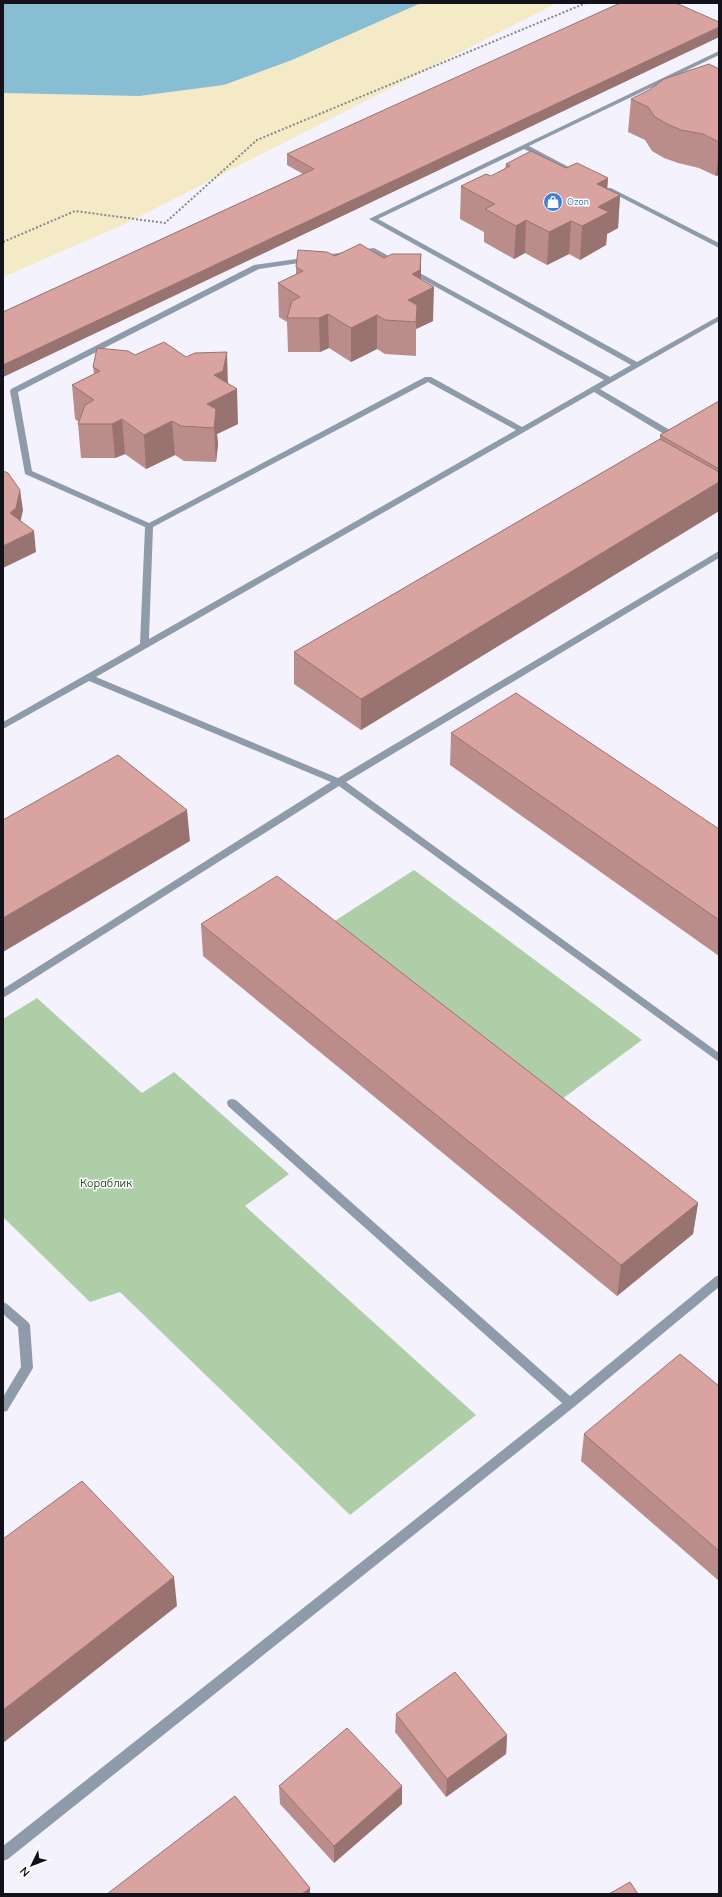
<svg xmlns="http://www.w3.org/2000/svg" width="722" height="1897" font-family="Mulish,sans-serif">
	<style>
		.green { fill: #aecea8 }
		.sand { fill: #f4eac5 }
		.water { fill: #88bed3 }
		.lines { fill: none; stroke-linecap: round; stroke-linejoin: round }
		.path { stroke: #87868f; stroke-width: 2; stroke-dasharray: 2 2; stroke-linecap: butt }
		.minor { fill: #8e9bab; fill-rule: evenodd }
		.wall { fill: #bb8d8a }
		.shaded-wall { fill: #987370 }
		.building { fill: #d9a4a0; stroke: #987370 }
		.labels { text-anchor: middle; stroke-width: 3; stroke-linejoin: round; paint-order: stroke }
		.far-shop-label { font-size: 9px; fill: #366cbe; stroke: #fff; text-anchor: start }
		.park-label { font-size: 11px; fill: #204b17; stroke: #fff }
	</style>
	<rect width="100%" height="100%" fill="#f4f2fd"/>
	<g class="green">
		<polygon points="414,870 642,1040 558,1102 330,924"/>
		<polygon points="37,998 142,1093 174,1072 289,1174 245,1206 476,1415 350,1515 120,1292 90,1302 3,1217 3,1019"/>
	</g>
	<polygon class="sand" points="421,3 557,3 125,224 3,277 3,93 139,96 224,85 292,60"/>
	<polygon class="water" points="3,3 421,3 292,60 224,85 139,96 3,93"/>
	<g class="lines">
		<polyline class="path" points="3,242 75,211 165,223 257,140 586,3"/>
		<g class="minor">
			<path d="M719 51V55L529 146 580 173V175H576L524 149 378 219 637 362 719 316V321L600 389 680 436V440H674L594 392 96 677 338 778 719 551V558L346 782 719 1053V1062L339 786 3 998V989L331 782 89 681 3 729V722L140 644 145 527 25 474 10 391 11 389 254 265 374 248 610 377 631 365 369 219ZM373 252 604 380 522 427 431 377H425L149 523 32 471 18 392 259 269ZM428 382 516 430 149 639 153 527Z"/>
			<polygon points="607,188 611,188 719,243 719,248 607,190"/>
			<polygon points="232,1099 236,1100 570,1396 715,1277 719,1275 719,1287 574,1407 8,1859 3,1861 3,1846 562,1403 228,1106 227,1103 228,1100"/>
			<polygon points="3,1302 7,1304 28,1322 30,1325 33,1368 7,1411 3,1412 3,1397 21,1367 18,1327 3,1314"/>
		</g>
	</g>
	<g class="wall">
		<polygon points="719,37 3,377 3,312 303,174 287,165 287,154"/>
		<polygon points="719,69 719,175 716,176 699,168 678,163 664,158 652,151 645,140 628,132 631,99"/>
		<polygon points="506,164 608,178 607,189 620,195 618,228 607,234 606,245 580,260 569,254 547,265 525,253 514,259 484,242 484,232 460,219 461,186 491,176 505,169"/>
		<polygon points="421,254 421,279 433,321 416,329 416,356 385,354 377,349 351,362 329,348 320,352 288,352 287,322 279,317 278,283 296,274 296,267 335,256 384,258"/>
		<polygon points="135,355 228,384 238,424 217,434 218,444 216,462 184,461 175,455 146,469 125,454 115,458 81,458 78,424 79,422 75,419 72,385 94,374 93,367"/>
		<polygon points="719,401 719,511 361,730 294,684 294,652 660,439 660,435"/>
		<polygon points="451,733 719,829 719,956 450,765"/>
		<polygon points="201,924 698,1203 693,1234 617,1296 203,956"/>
		<polygon points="719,1386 719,1581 581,1461 584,1434"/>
		<polygon points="396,1714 507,1735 506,1754 446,1797 395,1732"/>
		<polygon points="279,1786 402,1804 334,1863 280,1804"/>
	</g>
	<g class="shaded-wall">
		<polygon points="719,27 719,37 3,377 3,365"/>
		<polygon points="719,147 719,175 716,176"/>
		<polygon points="608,178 606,203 620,195 618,228 607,234 606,245 580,260 582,226 597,184"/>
		<polygon points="526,220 525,253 514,259 516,226"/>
		<polygon points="571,221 569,254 547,265 549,232"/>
		<polygon points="421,254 421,287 434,287 433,321 416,329 416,356 416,322 408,300 412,274"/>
		<polygon points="328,314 329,348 320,352 319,318"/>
		<polygon points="377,315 377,349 351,362 351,328"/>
		<polygon points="227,352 228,386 237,389 238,424 217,434 218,444 216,462 214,428 207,404 214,375"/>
		<polygon points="122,419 125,454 115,458 112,424"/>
		<polygon points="172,421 175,455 146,469 144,435"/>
		<polygon points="719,482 719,511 361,730 361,699"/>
		<polygon points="20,490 23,510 19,529 10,513"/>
		<polygon points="34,531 36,552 3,568 3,546"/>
		<polygon points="187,810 190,841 3,952 3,918"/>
		<polygon points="698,1203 693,1234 617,1296 621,1265"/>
		<polygon points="174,1577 177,1606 3,1743 3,1710"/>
		<polygon points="507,1735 506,1754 446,1797 447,1779"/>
		<polygon points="402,1786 402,1804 334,1863 334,1846"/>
		<polygon points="310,1888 310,1894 302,1894"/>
	</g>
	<g class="building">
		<polygon points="620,3 676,3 719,22 719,27 3,365 3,312 314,169 287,154"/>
		<polygon points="709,64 719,69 719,142 703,134 681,130 667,124 655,117 648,107 631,99 649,90 664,79"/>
		<polygon points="531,151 566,168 577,163 608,178 597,184 620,195 598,207 609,212 582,226 571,221 549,232 526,220 516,226 485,209 495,204 461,186 486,174 491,176 510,166 506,164"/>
		<polygon points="360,244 384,258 392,254 421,254 420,270 412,274 434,287 408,300 417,305 416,322 385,320 377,315 351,328 328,314 319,318 287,318 292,301 300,297 278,283 303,271 296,267 298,250 327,252 335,256"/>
		<polygon points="164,342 186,357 195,353 227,352 223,371 214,375 237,389 207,404 216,409 214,428 181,426 172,421 144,435 122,419 112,424 78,424 85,405 94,400 72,385 100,371 93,367 97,348 128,351 135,355"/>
		<polygon points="719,401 719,469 660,435"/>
		<polygon points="660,439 719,472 719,482 361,699 294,652"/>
		<polygon points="3,471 8,473 20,490 16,508 10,513 34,531 3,546"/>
		<polygon points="516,693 719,829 719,920 451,733"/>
		<polygon points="118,755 187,810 3,918 3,820"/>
		<polygon points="277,876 698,1203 621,1265 201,924"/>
		<polygon points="680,1354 719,1386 719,1551 584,1434"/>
		<polygon points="82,1481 174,1577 3,1710 3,1539"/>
		<polygon points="455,1672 507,1735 447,1779 396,1714"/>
		<polygon points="347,1728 402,1786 334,1846 279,1786"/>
		<polygon points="235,1796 310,1888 302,1894 107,1894"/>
		<polygon points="630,1882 638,1894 609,1894"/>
	</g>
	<defs>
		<g id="shop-disc" transform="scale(1)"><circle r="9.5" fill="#3f7fe0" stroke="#fff"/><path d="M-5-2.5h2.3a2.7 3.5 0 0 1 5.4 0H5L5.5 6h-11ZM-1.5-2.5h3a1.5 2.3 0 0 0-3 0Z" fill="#fff"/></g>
	</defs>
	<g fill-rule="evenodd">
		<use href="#shop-disc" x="553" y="202"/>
	</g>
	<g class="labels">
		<g class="far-shop-label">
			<text x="567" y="205">Ozon</text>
		</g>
		<g class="park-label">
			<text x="106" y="1187">Кораблик</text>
		</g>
	</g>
	<rect width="722" height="1897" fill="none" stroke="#13121a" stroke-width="8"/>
	<g transform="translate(32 1865) rotate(227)" stroke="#ffffff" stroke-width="3" paint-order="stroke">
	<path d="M0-3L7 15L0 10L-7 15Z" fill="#13121a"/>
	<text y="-6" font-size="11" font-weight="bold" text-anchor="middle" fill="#13121a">N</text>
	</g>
</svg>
